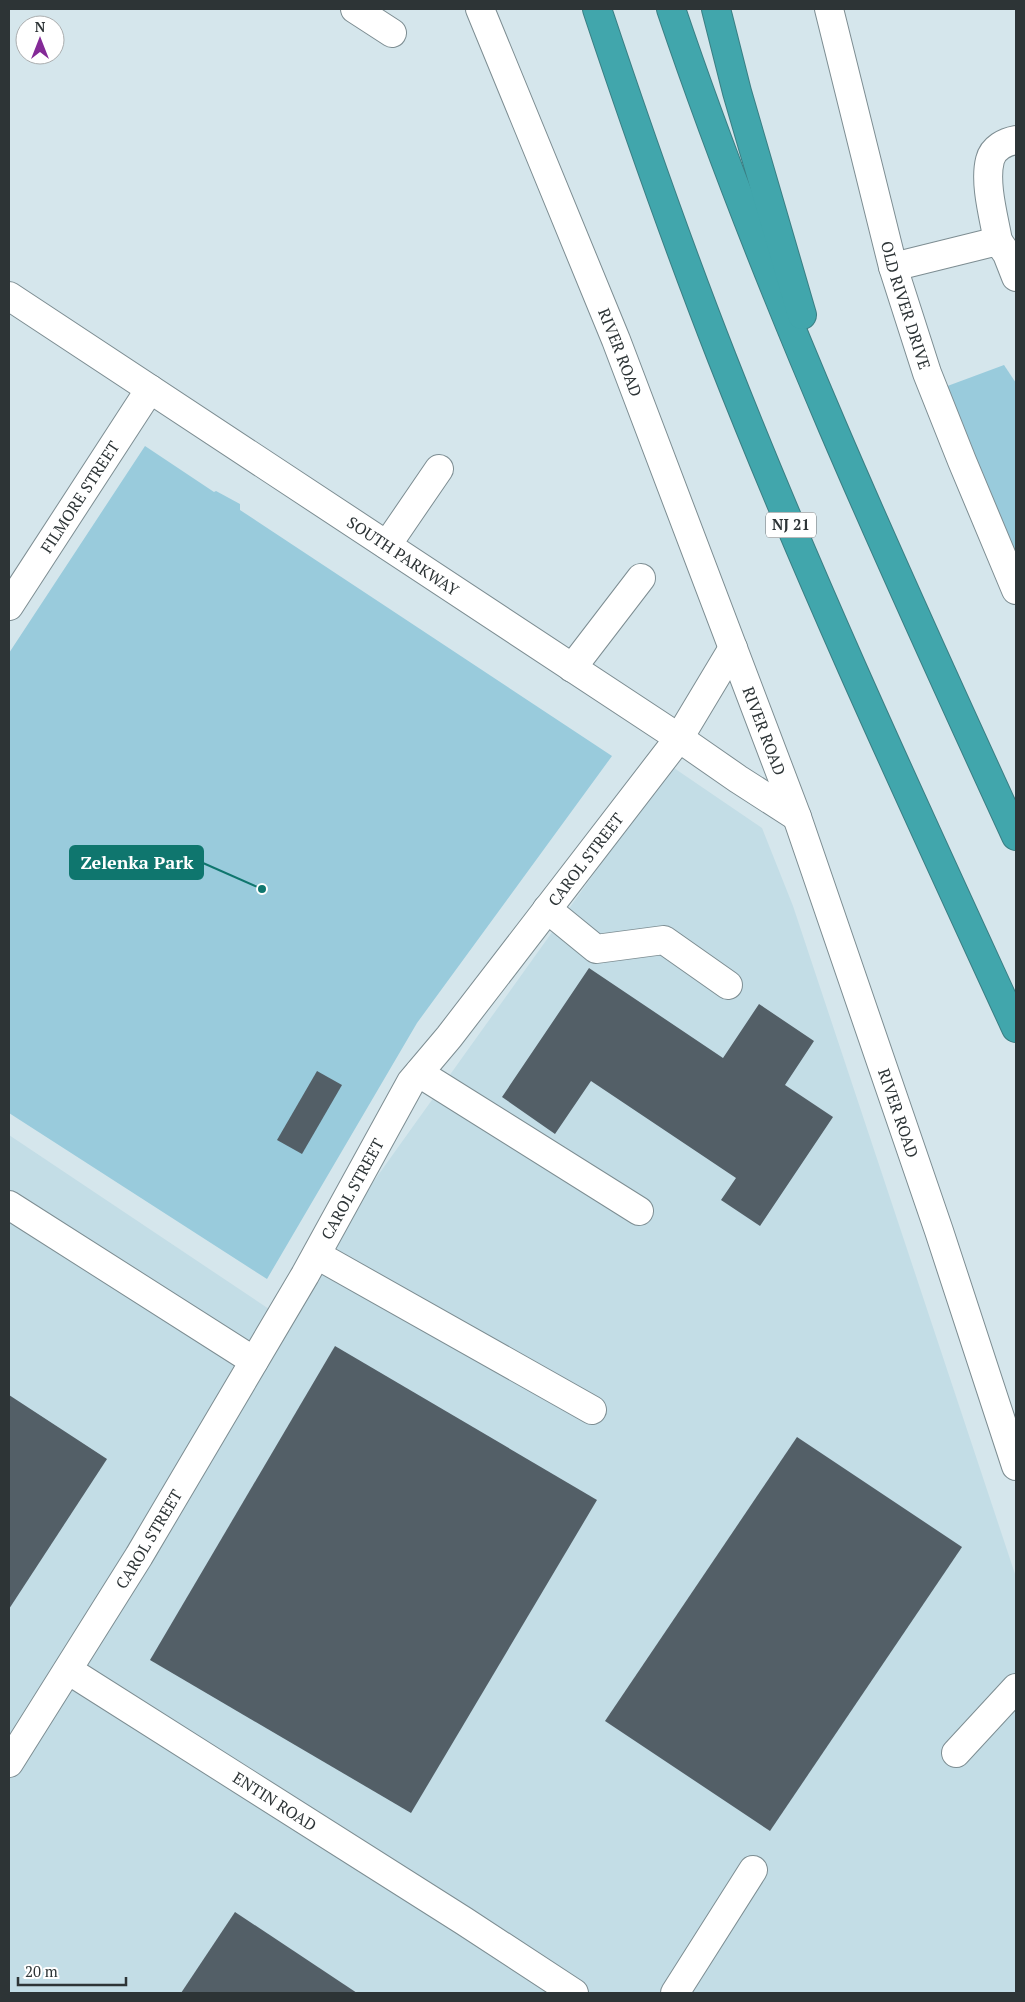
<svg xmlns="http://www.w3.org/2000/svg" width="1025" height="2002" font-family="'PT Serif',serif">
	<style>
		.built { fill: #c3dde6 }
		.green { fill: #99cbdc }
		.building { fill: #535f67 }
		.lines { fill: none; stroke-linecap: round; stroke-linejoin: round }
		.minor-casing { stroke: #7d8d92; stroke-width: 30 }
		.highway-casing { stroke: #3a7e83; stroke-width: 30 }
		.minor { stroke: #fff; stroke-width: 28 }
		.highway { stroke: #41a6ac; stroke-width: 28 }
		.labels { text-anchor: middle; stroke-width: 5; stroke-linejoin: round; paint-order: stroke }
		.shield { fill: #fff; stroke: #6c7172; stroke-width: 1 }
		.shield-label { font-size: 15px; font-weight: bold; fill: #2d3436 }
		.street-label { font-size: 16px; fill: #2d3436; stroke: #fff }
		.leader { fill: none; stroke: #0f766e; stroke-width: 2 }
		.callout-dot { fill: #0f766e; stroke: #fff; stroke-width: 2 }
		.callout { fill: #0f766e; stroke: #0f766e; stroke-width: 2 }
		.callout-label { font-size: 18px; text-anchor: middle; font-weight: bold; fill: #fff }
	</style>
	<rect width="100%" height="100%" fill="#d5e6ec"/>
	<polygon class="built" points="671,766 762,828 793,906 1016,1577 1016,1993 9,1993 9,1135 278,1315"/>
	<g class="green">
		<polygon points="1004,365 1016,383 1016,608 926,394"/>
		<polygon points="145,446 214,492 216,491 240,504 240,510 612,756 417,1023 267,1279 9,1113 9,653"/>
	</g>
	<g class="building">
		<polygon points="589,968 723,1058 759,1004 814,1041 785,1085 833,1117 760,1226 721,1200 736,1178 591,1081 555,1134 502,1097"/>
		<polygon points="317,1071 342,1085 302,1154 277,1140"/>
		<polygon points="335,1346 597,1500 411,1813 150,1660"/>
		<polygon points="9,1395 107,1459 9,1609"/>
		<polygon points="797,1437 962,1547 770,1831 605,1721"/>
		<polygon points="235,1912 357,1993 181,1993"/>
	</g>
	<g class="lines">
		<g class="minor-casing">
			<g id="minor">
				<polyline points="355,9 392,33"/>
				<path id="s1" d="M480 9 616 340 797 817 939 1231 1016 1466"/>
				<path id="s2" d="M829 9 893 267 927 373 962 461 1016 590"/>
				<path d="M998 241C994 218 984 183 990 160 993 148 1005 142 1016 140"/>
				<polyline points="893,267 998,241 1007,254 1016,277"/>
				<path id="s3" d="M9 296 679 738 738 779 797 817"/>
				<polyline points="387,545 439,469"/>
				<path id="s4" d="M9 606 150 389"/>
				<polyline points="572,668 641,578"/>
				<polyline points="547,909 596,949 664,940 728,985"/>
				<polyline points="419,1073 639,1211"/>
				<polyline points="9,1205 254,1361"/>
				<polyline points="317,1255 592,1410"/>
				<path id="s5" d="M68 1670 464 1921 574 1993"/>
				<polyline points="956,1753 1016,1688"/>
				<path id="s6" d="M9 1763 139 1556 305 1275 411 1082 449 1037 679 738 733 648"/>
				<polyline points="675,1993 753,1870"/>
			</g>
		</g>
		<g class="highway-casing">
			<g id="highway">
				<path d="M597 9C636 126 677 243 722 358 811 585 914 806 1016 1028"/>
				<path d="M671 9C767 293 891 564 1016 836"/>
				<polyline points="716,9 737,92 802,315"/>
			</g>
		</g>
		<use href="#minor" class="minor"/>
		<use href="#highway" class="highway"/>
	</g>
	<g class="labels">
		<rect class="shield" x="766" y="512.5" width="50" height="25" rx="4"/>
		<g class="shield-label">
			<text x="791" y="530">NJ 21</text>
		</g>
		<g class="street-label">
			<text dy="6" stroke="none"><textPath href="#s2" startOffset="306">OLD RIVER DRIVE</textPath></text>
			<text dy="6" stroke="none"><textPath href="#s1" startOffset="371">RIVER ROAD</textPath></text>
			<text dy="6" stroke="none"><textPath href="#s4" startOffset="130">FILMORE STREET</textPath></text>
			<text dy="6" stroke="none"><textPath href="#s3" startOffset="472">SOUTH PARKWAY</textPath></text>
			<text dy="6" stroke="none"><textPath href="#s1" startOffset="776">RIVER ROAD</textPath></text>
			<text dy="6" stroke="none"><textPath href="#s6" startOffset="1074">CAROL STREET</textPath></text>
			<text dy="6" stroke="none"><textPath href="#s1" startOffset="1181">RIVER ROAD</textPath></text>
			<text dy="6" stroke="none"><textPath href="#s6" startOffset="669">CAROL STREET</textPath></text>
			<text dy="6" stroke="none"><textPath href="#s6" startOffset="264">CAROL STREET</textPath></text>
			<text dy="6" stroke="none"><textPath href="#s5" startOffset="245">ENTIN ROAD</textPath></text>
		</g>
	</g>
	<path class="leader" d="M262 889L203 863"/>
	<circle class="callout-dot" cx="262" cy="889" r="5"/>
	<rect class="callout" x="70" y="846" width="133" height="33" rx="5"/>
	<g class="callout-label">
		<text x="137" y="869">Zelenka Park</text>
	</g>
	<rect width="1025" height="2002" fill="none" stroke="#2d3436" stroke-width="20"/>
	<g transform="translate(40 40)"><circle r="24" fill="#ffffff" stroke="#abaeaf"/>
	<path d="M0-4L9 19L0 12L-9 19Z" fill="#842a97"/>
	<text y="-8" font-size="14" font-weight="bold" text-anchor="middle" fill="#2d3436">N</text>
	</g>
	<path d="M18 1977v8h108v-8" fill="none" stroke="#2d3436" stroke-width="2.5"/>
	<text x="25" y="1977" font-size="15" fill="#2d3436" stroke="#ffffff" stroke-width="4" paint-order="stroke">20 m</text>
</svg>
